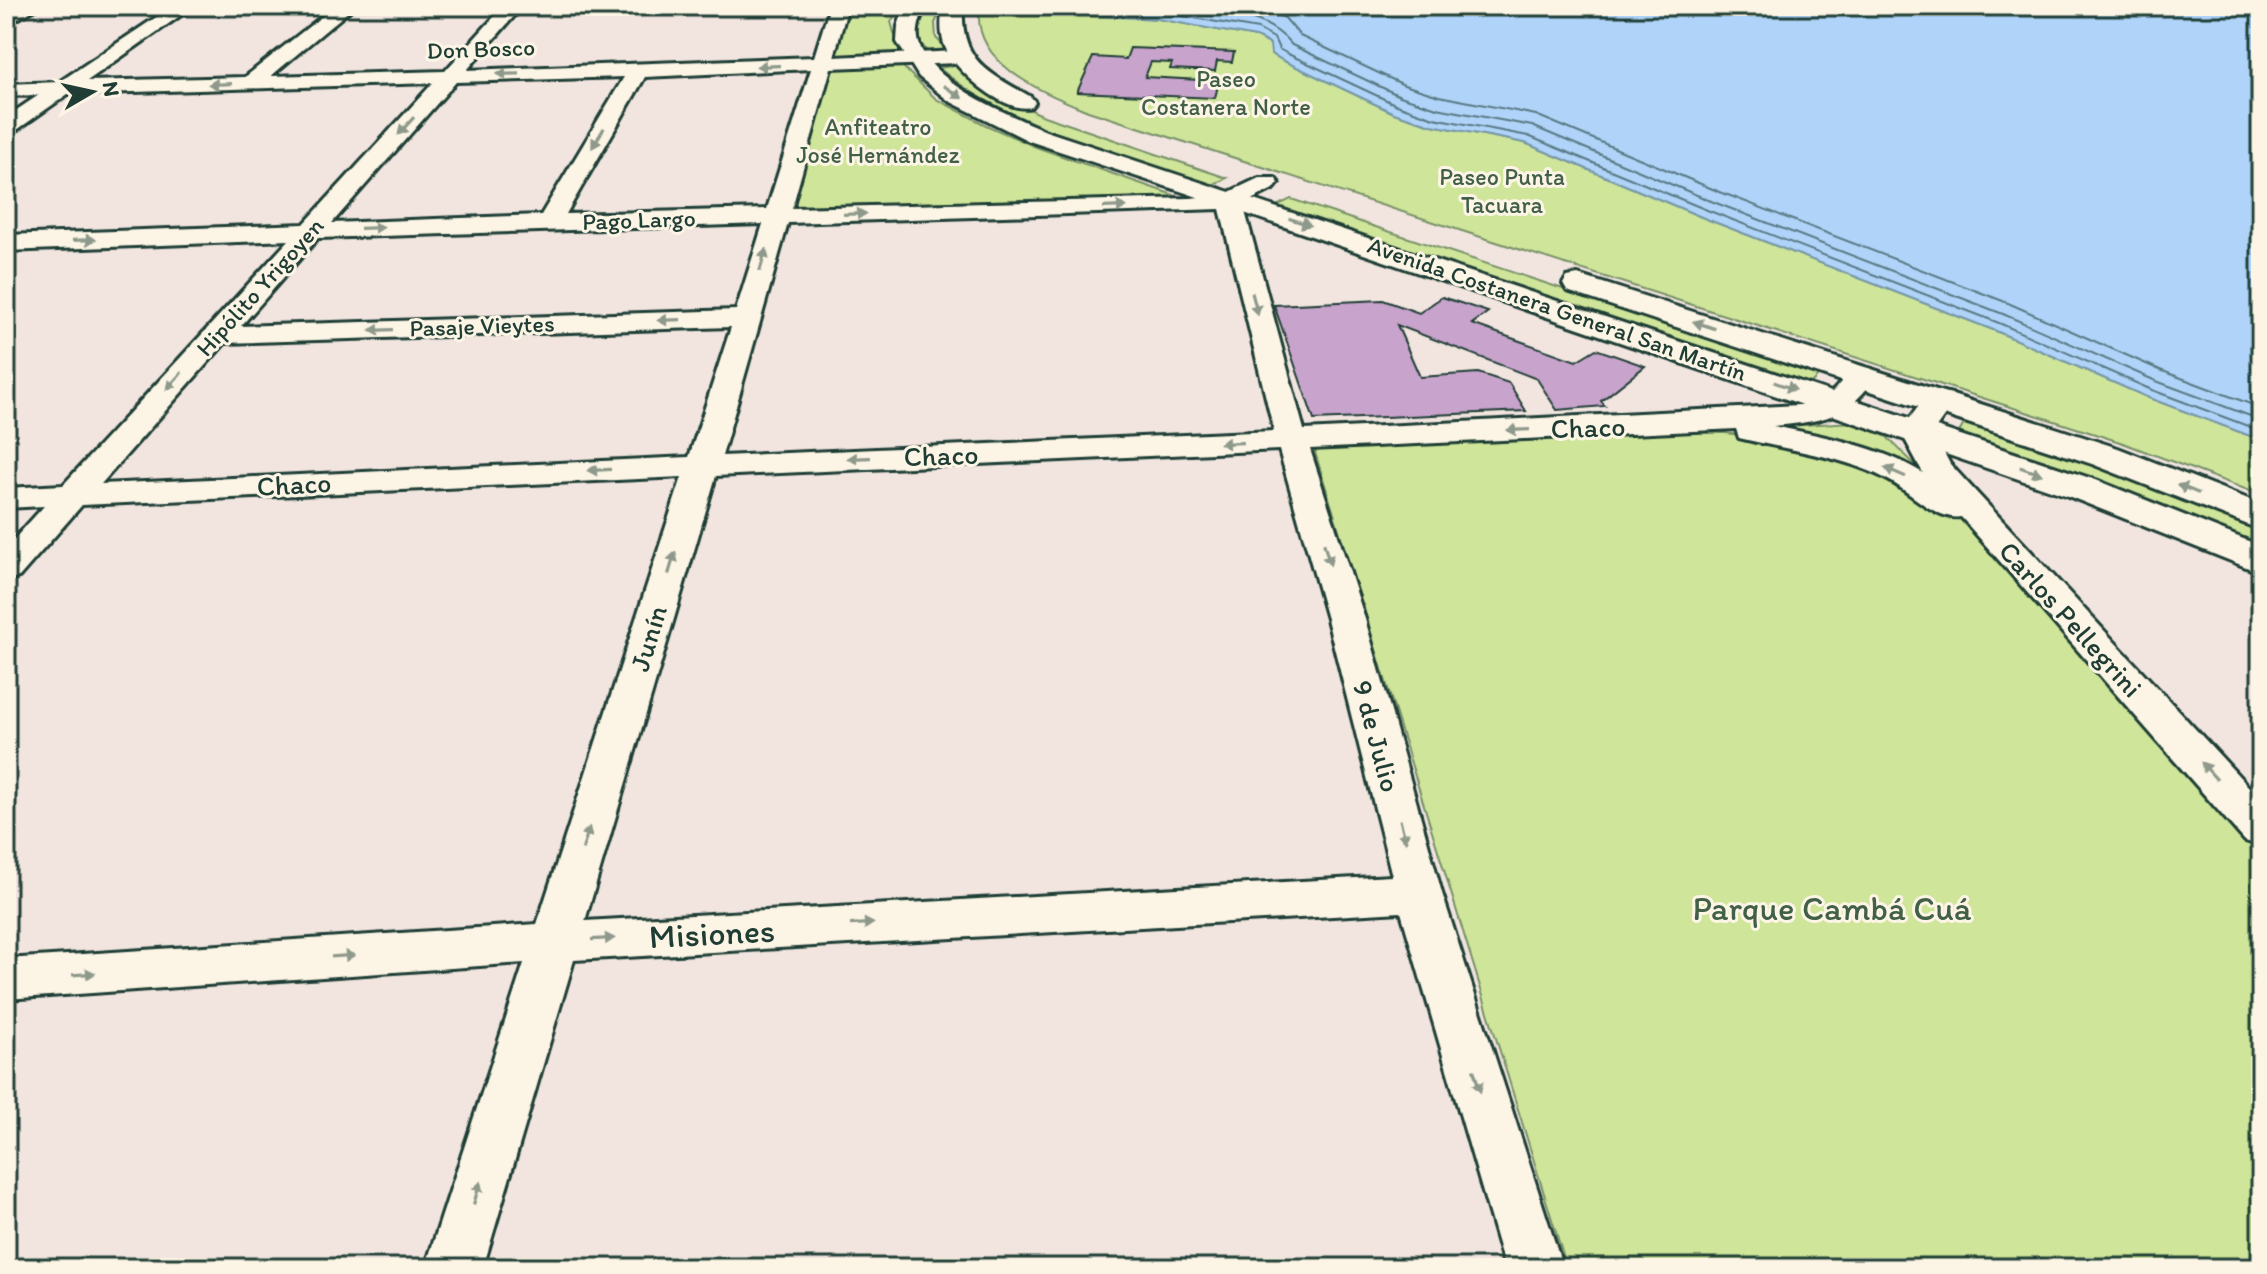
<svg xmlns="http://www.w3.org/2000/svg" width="2267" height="1274" font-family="Itim,sans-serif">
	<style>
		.green { fill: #cfe59a; stroke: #779167; stroke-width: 2 }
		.water { fill: #b0d4f9; stroke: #7698aa; stroke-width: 2 }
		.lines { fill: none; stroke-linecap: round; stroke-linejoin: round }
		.shore { stroke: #597983; stroke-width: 2 }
		.building { fill: #c8a3cc; stroke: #1f3d34; stroke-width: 2 }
		.street-casing { stroke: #1f3d34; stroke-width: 6 }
		.primary-casing { stroke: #1f3d34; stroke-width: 6 }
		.street { fill: #fcf5e5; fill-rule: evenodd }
		.primary { fill: #fcf5e5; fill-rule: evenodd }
		.oneway { fill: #8e998c }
		.labels { text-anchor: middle; stroke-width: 6; stroke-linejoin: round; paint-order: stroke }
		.far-street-label { font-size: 24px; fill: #1f3d34; stroke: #fcf5e5 }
		.far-park-label { font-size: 24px; fill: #425f48; stroke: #fcf5e5 }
		.street-label { font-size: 28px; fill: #1f3d34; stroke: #fcf5e5 }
		.near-park-label { font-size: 34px; fill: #425f48; stroke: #fcf5e5 }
		.near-street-label { font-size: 34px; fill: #1f3d34; stroke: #fcf5e5 }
	</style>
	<rect width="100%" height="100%" fill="#f2e5e0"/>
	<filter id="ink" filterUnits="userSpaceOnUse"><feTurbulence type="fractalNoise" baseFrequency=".0125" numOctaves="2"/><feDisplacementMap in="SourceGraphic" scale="16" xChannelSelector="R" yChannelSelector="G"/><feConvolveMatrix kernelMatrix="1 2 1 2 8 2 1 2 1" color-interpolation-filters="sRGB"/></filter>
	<g filter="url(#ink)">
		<g class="green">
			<polygon points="845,6 900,6 891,22 901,57 828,60"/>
			<path d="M920 6H943L935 23 936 38 949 51 928 52C914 38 913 24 920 6Z"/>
			<path d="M980 6H1055V10L1158 19 1256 37 1270 44 1284 61 1394 113 1432 125 1525 143 1704 218 1996 331 2149 398 2261 440V495L2123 443 1088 111C1045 93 969 64 980 6Z"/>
			<polygon points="900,64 936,99 986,125 1036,147 1182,198 1178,202 784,212 825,67"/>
			<path d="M958 65 1010 100 1044 116 1227 178 1210 186C1117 155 1015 132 939 68Z"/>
			<polygon points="1291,199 1820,374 1807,387 1274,207"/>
			<polygon points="1855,422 1887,437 1946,495 1764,427"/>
			<polygon points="1965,422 2133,478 2261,531 2261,553 1956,438"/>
			<polygon points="1645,432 1726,433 1780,441 1882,471 1958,516 1989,543 2261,849 2261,1268 1567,1268 1313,446"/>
		</g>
		<polygon class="water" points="1055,6 2261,6 2261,440 2149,398 1996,331 1704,218 1525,143 1432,125 1394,113 1284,61 1271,54 1270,44 1256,37 1158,19 1061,14 1055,10"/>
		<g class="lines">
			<g class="shore">
				<polyline points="1067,6 1159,12 1258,29 1274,38 1279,49 1288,54 1397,105 1434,118 1528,136 1707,210 1999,323 2152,390 2261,431"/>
				<path d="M1182 6C1222 13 1265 12 1292 45L1400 96 1437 108 1532 126 1711 201 2003 314 2156 381 2261 420"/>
				<polyline points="1254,6 1285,18 1300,36 1404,85 1439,96 1536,115 1715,190 2008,303 2160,370 2261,408"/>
			</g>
		</g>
		<g class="building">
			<polygon points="1130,48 1234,52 1232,62 1217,61 1215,71 1170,69 1172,63 1151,62 1145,77 1219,81 1215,98 1077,92 1093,57 1126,59"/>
			<polygon points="1442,297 1488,312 1472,324 1576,361 1596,349 1645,366 1601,401 1605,406 1557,410 1537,379 1397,325 1420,377 1478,373 1509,383 1526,411 1314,420 1274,305 1383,300 1419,313"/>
		</g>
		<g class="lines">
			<g class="street-casing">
				<g id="street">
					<polygon points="19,6 41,6 6,25 6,13"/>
					<path d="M173 6H194L87 81 245 77 335 6H355L271 76 445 71 504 6H523L467 70 814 57 830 6H848L834 57 958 51 968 57 958 63 831 68 792 208 1191 198 1225 194 1259 178H1275L1279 183 1275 188 1243 204 1304 430 1800 405C1808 403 1819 401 1826 397 1844 385 1846 362 1872 369L1877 375C1847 419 1824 421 1773 426 1823 436 1880 446 1923 473L1901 432C1914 413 1926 387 1952 394L1956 400 1933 432 1950 464 2261 800V846L2245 841 1961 517C1937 521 1910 492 1890 481 1846 456 1787 450 1739 438L1736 429 1310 449 1365 619 1442 893 1563 1268H1505L1401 912 574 960 483 1268H425L524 963 6 999V959L537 924 682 477 82 505 19 577 6 580V548L44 506 6 508V488L63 485 289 240 6 251V235L304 224 433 83 68 94 14 132 6 133V117L39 95 6 96V84L59 82ZM811 69 767 209 566 214 645 77ZM624 77 541 215 332 223 456 82ZM1220 209 1274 431 722 456 788 223ZM763 224 736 310 241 326 318 238ZM731 327 689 457 101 484 225 343ZM1279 450 1327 619 1392 876 585 921 716 476Z"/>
				</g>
			</g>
			<g class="primary-casing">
				<g id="primary">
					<path d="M905 6H925C921 17 915 31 919 43 931 84 1011 115 1046 131L2096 480 2261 546V573L2068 496 1186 193 1029 141 949 101 919 77 897 42 898 26Z"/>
					<path d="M943 6H963C960 62 988 72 1031 97L1035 102 1031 107C1005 114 952 69 944 44 940 31 941 19 943 6Z"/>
					<polygon points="1578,275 2118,448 2261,504 2261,530 2092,464 1567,291 1563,284 1567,277"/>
				</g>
			</g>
			<use href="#street" class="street"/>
			<use href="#primary" class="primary"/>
		</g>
		<defs><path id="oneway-solid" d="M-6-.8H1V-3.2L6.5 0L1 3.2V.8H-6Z" transform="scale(2)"/></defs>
		<g class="oneway">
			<use href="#oneway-solid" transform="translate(768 66) rotate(178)"/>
			<use href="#oneway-solid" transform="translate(508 74) rotate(179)"/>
			<use href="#oneway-solid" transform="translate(220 84) rotate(178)"/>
			<use href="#oneway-solid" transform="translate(953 92) rotate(34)"/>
			<use href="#oneway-solid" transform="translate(406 126) rotate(132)"/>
			<use href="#oneway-solid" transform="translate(598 138) rotate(121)"/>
			<use href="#oneway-solid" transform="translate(1115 207) rotate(-2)"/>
			<use href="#oneway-solid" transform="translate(855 214) rotate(-2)"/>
			<use href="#oneway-solid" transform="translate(1300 222) rotate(18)"/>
			<use href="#oneway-solid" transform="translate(372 228) rotate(-2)"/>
			<use href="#oneway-solid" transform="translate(84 240) rotate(-2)"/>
			<use href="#oneway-solid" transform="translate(763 260) rotate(-74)"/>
			<use href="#oneway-solid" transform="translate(1255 304) rotate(75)"/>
			<use href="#oneway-solid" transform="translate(669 320) rotate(178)"/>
			<use href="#oneway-solid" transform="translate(1704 325) rotate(-162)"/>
			<use href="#oneway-solid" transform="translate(381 330) rotate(178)"/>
			<use href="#oneway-solid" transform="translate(174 381) rotate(132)"/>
			<use href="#oneway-solid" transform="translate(1785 386) rotate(19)"/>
			<use href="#oneway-solid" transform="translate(1518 430) rotate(178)"/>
			<use href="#oneway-solid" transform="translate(1231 443) rotate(178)"/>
			<use href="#oneway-solid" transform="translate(859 458) rotate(178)"/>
			<use href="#oneway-solid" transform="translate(599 470) rotate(177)"/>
			<use href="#oneway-solid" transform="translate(2031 471) rotate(19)"/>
			<use href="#oneway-solid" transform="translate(1895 472) rotate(-156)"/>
			<use href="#oneway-solid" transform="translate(2188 489) rotate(-158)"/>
			<use href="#oneway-solid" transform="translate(1327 554) rotate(73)"/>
			<use href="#oneway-solid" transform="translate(672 563) rotate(-73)"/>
			<use href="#oneway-solid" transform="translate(2209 771) rotate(-132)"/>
			<use href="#oneway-solid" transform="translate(1403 831) rotate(75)"/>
			<use href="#oneway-solid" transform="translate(586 838) rotate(-73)"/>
			<use href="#oneway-solid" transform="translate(862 924) rotate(-3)"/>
			<use href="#oneway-solid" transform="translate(603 939) rotate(-3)"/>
			<use href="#oneway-solid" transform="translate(343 956) rotate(-4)"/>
			<use href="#oneway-solid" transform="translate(84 974) rotate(-4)"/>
			<use href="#oneway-solid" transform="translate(1477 1081) rotate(73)"/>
			<use href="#oneway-solid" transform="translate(477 1193) rotate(-73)"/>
		</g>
	</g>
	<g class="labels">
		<g class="far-street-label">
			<text transform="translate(481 49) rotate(-2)" y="8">Don Bosco</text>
			<text transform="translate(639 220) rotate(-2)" y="8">Pago Largo</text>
			<text transform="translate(260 287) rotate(-48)" y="8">Hipólito Yrigoyen</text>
			<text transform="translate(1557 309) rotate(19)" y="8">Avenida Costanera General San Martín</text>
			<text transform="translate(482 326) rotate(-2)" y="8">Pasaje Vieytes</text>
		</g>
		<g class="far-park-label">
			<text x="1226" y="87">Paseo<tspan x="1226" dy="28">Costanera Norte</tspan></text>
			<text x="878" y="135">Anfiteatro<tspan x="878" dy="28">José Hernández</tspan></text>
			<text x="1502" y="185">Paseo Punta<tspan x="1502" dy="28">Tacuara</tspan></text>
		</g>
		<g class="street-label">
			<text transform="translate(1588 427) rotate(-2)" y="10">Chaco</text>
			<text transform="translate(941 455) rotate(-2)" y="10">Chaco</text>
			<text transform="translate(294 484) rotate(-3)" y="10">Chaco</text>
			<text transform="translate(2071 619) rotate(48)" y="10">Carlos Pellegrini</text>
			<text transform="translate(648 638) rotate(-73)" y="10">Junín</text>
			<text transform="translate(1377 736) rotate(75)" y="10">9 de Julio</text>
		</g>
		<g class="near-park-label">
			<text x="1832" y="920">Parque Cambá Cuá</text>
		</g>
		<g class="near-street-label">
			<text transform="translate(712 933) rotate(-3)" y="12">Misiones</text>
		</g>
	</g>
	<rect width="2267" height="1274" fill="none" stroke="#fcf5e5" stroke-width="32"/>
	<rect x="16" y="16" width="2235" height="1242" fill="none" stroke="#1f3d34" stroke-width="3" filter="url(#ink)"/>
	<g transform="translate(92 92) rotate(81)" stroke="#fcf5e5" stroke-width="6" paint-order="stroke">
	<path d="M0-6L14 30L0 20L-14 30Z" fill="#1f3d34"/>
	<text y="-12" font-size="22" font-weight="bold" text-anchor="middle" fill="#1f3d34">N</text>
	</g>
</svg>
